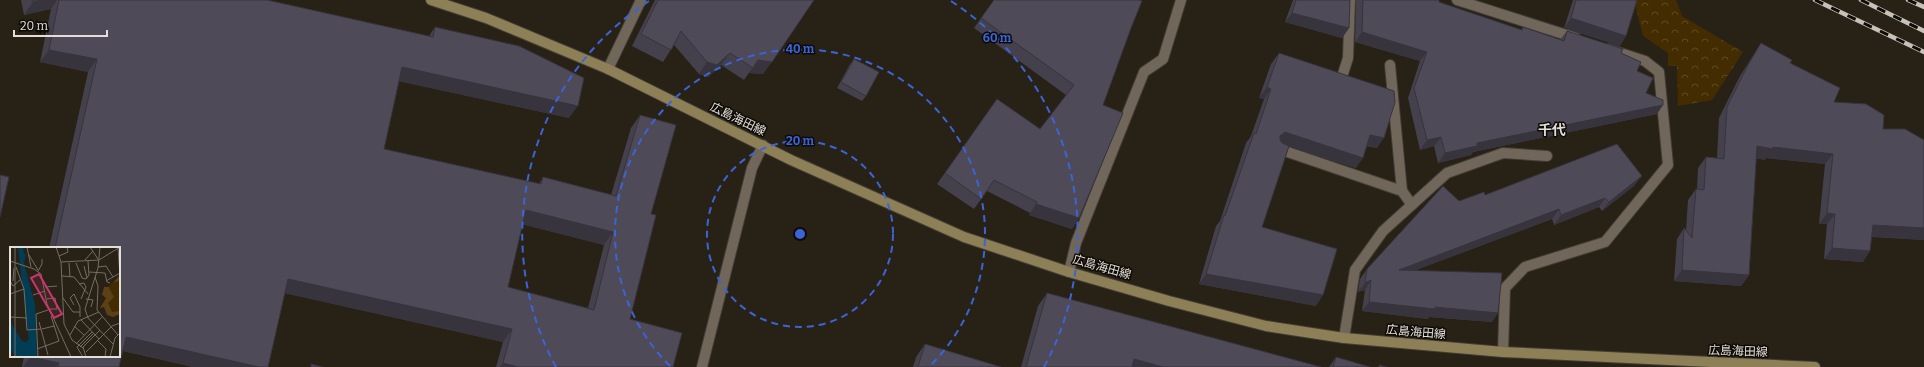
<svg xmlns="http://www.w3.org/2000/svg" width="1924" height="367" font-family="Bitter,'Noto Sans JP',serif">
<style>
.park{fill:url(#park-crowns)}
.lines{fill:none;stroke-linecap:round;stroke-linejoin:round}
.lane-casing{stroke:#433d36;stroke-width:12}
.street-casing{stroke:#433d36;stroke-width:12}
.secondary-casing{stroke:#433d36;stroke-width:12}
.lane{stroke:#70675a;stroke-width:10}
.street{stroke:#70675a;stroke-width:10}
.secondary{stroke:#8d7f56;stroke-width:10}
.rail-casing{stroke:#c6c1b9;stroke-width:4.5}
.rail{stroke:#0e0b07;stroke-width:3;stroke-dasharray:9;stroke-linecap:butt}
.wall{fill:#44404c;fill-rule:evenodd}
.shaded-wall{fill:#37343e}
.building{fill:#4f4a58;stroke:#37343e;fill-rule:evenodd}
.ring{fill:none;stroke:#3b64d8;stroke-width:2;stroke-dasharray:7 5}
.labels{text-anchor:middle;stroke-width:3;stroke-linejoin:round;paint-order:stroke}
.street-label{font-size:12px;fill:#e3ded7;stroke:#0e0b07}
.quarter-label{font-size:14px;font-weight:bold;fill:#e3ded7;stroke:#0e0b07}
.inset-road{fill:none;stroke:#736d63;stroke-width:1}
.view{fill:#c7366e;fill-opacity:0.15;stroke:#c7366e;stroke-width:2}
.inset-edge{fill:none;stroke:#e3ded7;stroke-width:2}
.centre{fill:#3b64d8;stroke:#0e0b07;stroke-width:2}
.ring-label{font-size:12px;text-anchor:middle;font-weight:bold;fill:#3b64d8;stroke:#0e0b07;stroke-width:3;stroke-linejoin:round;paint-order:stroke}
</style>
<defs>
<pattern id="park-crowns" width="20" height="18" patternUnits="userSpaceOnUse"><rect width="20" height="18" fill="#432c00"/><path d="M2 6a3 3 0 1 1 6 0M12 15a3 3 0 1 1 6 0" fill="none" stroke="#5e4a24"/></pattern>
</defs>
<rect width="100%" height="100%" fill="#282116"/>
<path class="park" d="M1634,0H1676L1682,16L1743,52L1712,100L1678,106L1677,66H1668V53L1643,36Z"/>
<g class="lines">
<defs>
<g id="lane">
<path d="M1390,65L1402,191"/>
<path d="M608,69L641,0"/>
<path d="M1341,80L1348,58L1350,0"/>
<path d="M1279,149L1402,191L1412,205"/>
<path d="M1344,338L1355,270L1383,231L1447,173L1503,153L1547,156"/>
</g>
<g id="street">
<path d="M1457,0L1576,38"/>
<path d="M1069,272L1076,243L1144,72L1163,59L1181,0"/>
<path d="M1503,352L1505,288L1525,267L1605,242L1668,165L1659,72L1645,61L1608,49"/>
<path d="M702,367L752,168L763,145"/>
</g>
<path id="secondary" d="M431,0L486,18L608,69L791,160L964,237L1069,272L1169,301L1266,326L1344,338L1503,352L1815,367"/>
</defs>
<use href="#lane" class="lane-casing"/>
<use href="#street" class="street-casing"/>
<use href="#secondary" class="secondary-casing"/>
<use href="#lane" class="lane"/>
<use href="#street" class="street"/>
<use href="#secondary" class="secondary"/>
<defs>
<g id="rail">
<path d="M1815,0L1924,52"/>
<path d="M1861,0L1924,31"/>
<path d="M1908,0L1924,7"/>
</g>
</defs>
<use href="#rail" class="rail-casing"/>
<use href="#rail" class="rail"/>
</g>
<g class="wall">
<path d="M21,0H267L429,36L435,27L569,118L399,81L384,149L539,184L543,177L611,195L631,128L640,115L651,214L630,319L673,367H496L503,342L285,293L268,367H193L123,351L119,367H22L24,356H119V248H49L88,72L40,62L51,9L24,15ZM522,224L604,245L588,308L508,287Z"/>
<path d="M655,0H814L763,74L749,73L744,80L721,65L708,77L699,74L674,45L663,62L632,46Z"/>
<path d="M1293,0H1350L1349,28L1342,38L1285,22Z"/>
<path d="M1356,0H1439V2L1521,30L1523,27L1560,40L1567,31L1621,53L1637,71L1646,93L1657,114L1473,152L1471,155L1438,163L1434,146L1420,150L1408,98L1420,61L1355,42Z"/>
<path d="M1573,0H1637L1620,46L1564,28Z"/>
<path d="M981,18L1131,28L1103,105L1079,218L1072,229L1029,215L1030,213L987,191L974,209L937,184L997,99L1040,129L1066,95L974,28Z"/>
<path d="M1761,43L1790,63L1834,102L1883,129L1924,140V240L1872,237L1863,262L1824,259L1827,224H1819L1825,164L1766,158L1765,160L1756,158L1749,275L1741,286L1674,281L1677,239L1684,228L1686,230L1688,200L1696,189H1697L1698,168L1706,157L1717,158L1719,118L1740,76Z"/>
<path d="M1279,53L1377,148L1367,146L1356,168L1289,147L1262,227L1316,306L1199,284L1216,226L1220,221L1246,143L1251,136L1264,99L1259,98L1271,64Z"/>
<path d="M854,59L866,96L862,101L837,88L850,64Z"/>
<path d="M1635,185L1602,211L1599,207L1554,225L1552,219L1416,270L1492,322L1429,317L1428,319L1362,311L1365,290L1358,292L1360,279L1367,269L1459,201L1485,195Z"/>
<path d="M1047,293L1321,367H1021L1038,306Z"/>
<path d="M925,344L1001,367H913L916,357Z"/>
<path d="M1336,357L1370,367H1329Z"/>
</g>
<g class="shaded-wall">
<path d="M42,0H57L51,9L24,15L33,2Z"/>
<path d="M1292,13L1349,28L1342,38L1285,22Z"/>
<path d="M1571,18L1626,36L1620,46L1564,28Z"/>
<path d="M1362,32L1427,52L1420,61L1355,42Z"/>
<path d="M49,50L97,59L88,72L40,62Z"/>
<path d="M730,53L721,65L708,77L699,74L707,62Z"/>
<path d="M758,60L772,62L763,74L749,73Z"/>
<path d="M402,67L578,106L569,118L393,80Z"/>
<path d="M1267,87L1271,89L1264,99L1259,98Z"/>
<path d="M1663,105L1657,114L1473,152L1471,155L1438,163L1445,153L1477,143Z"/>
<path d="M1285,132L1363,158L1356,168L1277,143L1280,136Z"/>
<path d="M1370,135L1384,138L1377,148L1363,146Z"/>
<path d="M1441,137L1434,146L1420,150L1427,140Z"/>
<path d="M1757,146L1773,147L1833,154L1825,164L1766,158L1765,160L1750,157Z"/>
<path d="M1642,176L1635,185L1602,211L1609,202Z"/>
<path d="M1605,198L1599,207L1554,225L1561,215Z"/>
<path d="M1036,204L1079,218L1072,229L1029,215Z"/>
<path d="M1559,209L1552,219L1392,279L1399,270Z"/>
<path d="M526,210L613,232L604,245L517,223Z"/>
<path d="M1827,213L1835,214L1827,224H1819Z"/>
<path d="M1873,225L1924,228V240L1865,236Z"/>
<path d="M1832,248L1870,251L1863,262L1824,259Z"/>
<path d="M1682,270L1749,275L1741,286L1674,281Z"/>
<path d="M1206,274L1323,295L1316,306L1199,284Z"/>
<path d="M288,279L512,329L503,342L279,292Z"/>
<path d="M1371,280L1365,290L1358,292L1365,283Z"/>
<path d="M1369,302L1435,307L1498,313L1492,322L1429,317L1428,319L1362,311Z"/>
<path d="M126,337L259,367H193L119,350Z"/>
<path d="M30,357L59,363L56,367H23Z"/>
<path d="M1134,359L1163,367H1129Z"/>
<path d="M503,363L518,367H500Z"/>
</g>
<g class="building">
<path d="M32,0H42L33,2Z"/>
<path d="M59,0H267L433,37L435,27L519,46L584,78L578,106L402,67L384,149L541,184L543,177L616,196L640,115L676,125L651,214L656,215L630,319L682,333L673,367H518L503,363L512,329L288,279L268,367H259L126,337L119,367H58L59,363L30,357V356H119V248H55L97,59L49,50ZM526,210L613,232L594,310L508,287Z"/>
<path d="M658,0H814L772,62L758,60L753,68L730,53L717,65L707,62L681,31L671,50L641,34Z"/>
<path d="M994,0H1139L1142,1L1131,28L1103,105L1123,113L1079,218L1036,204L1037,202L994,180L981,199L945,173L997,99L1040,129L1074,85L981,18Z"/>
<path d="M1296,0H1350L1349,28L1292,13Z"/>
<path d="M1363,0H1439V2L1522,30L1523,27L1564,41L1567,31L1623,49L1621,53L1641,62L1637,71L1653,78L1646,93L1663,100V105L1477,143V146L1445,153L1441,137L1427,140L1414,88L1427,52L1362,32Z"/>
<path d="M1576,0H1637L1626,36L1571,18Z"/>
<path d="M1761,43L1792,60L1790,63L1840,88L1834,102L1866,104L1884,115L1883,129H1905L1924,140V228L1873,225L1870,251L1832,248L1835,214L1827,213L1833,154L1773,147V149L1757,146L1749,275L1682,270L1684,228L1692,238L1696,189L1704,190L1706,157L1724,159L1727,107L1748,65Z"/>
<path d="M1279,53L1394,91L1395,102L1384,138L1370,135L1363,158L1285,132L1280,136V140L1282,143L1289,146L1262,227L1337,249L1323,295L1206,274L1224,215L1225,216L1254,133L1256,134L1271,89L1267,87Z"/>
<path d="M854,59L879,72L866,96L841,82Z"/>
<path d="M1617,144L1642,176L1609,202L1605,198L1561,215L1559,209L1399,270L1502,273L1498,313L1435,307V309L1369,302L1371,280L1365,283L1367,269L1443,186L1459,201L1484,192L1485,195Z"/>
<path d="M0,175L9,177L0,217Z"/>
<path d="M1047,293L1321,367H1163L1134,359L1132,367H1026Z"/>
<path d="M925,344L1001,367H918Z"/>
<path d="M1336,357L1370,367H1333Z"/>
<path d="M311,364L323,367H311Z"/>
<path d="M1379,365L1387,367H1379Z"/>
</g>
<g class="ring">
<circle cx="800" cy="234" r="93"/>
<path d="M670 366A185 185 0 1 1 930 366"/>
<path d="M556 367A278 278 0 0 1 649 1M951 1A278 278 0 0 1 1044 367"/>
</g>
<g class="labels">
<g class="street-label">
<text transform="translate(738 119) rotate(26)" y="4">広島海田線</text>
<text transform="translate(1102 267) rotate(16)" y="4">広島海田線</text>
<text transform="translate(1416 332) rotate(5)" y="4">広島海田線</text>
<text transform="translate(1738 351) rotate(2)" y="4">広島海田線</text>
</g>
<g class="quarter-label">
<text x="1552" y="135">千代</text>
</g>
</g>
<g transform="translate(10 247)">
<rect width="110" height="110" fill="#282116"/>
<path d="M109,29L110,67L103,70L97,68L94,60L90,61L96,51L90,46L92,48L94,40H99Z" fill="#5b4115"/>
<path d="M109,34L110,64L102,65L98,56L104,50L99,41L101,36Z" fill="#432c00"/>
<path d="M8,0H13L14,7H16L14,16L25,58L27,110H5L0,100V74L12,94L16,95L19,92Z" fill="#023d56"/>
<path class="inset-road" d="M5,0V110M17,0L21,20M46,0L51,15L54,77L62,93L73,101M80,0L88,12M90,0L88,21L75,62L78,71L103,97M108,1L110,29M19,8L28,23M49,9L58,5L57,0M75,13L83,4M0,14L24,22L31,27L37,57L61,110M51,15L89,13L110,0M59,16L60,30M66,16L72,31L76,32L79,28L78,14M74,19L77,31M88,20L96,19L103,30M28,24L32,17V12M79,25L95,26L97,35L100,36M52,29L64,30L78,47M85,30L88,39L87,63L108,88M0,34L3,39L11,32M3,34L4,21M96,34L110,26M69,37L74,36L76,40L71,52M35,40L47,39M14,42L17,83L31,82M0,47L14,42L6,20M23,48L35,44M53,51L63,65H70M36,52L45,51L47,62H39M76,52L83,53L81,60M64,58L60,51L64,47L70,60V70M0,70L17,71M71,73L89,92M29,75L38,108M64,79L74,88M32,82L44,79M60,88L68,74L89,65M88,94L96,102L95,110M66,97L92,70M70,100L84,86M27,102L49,94L41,69M76,105L102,79L110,76M28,110L26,67L38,63M73,110L67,100L82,85M76,110L73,100L90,83M100,110L105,91L110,86"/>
<path class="view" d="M29,27L52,67L44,71L21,31Z"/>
<rect width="110" height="110" class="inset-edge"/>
</g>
<circle cx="800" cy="234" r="6" class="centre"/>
<g class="ring-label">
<text x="997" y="42">60 m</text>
<text x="800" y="53">40 m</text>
<text x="800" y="145">20 m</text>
</g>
<path d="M14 30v6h93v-6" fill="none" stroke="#e3ded7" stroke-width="2"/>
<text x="20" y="30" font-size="12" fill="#e3ded7" stroke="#0e0b07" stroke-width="3" paint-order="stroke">20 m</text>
</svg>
